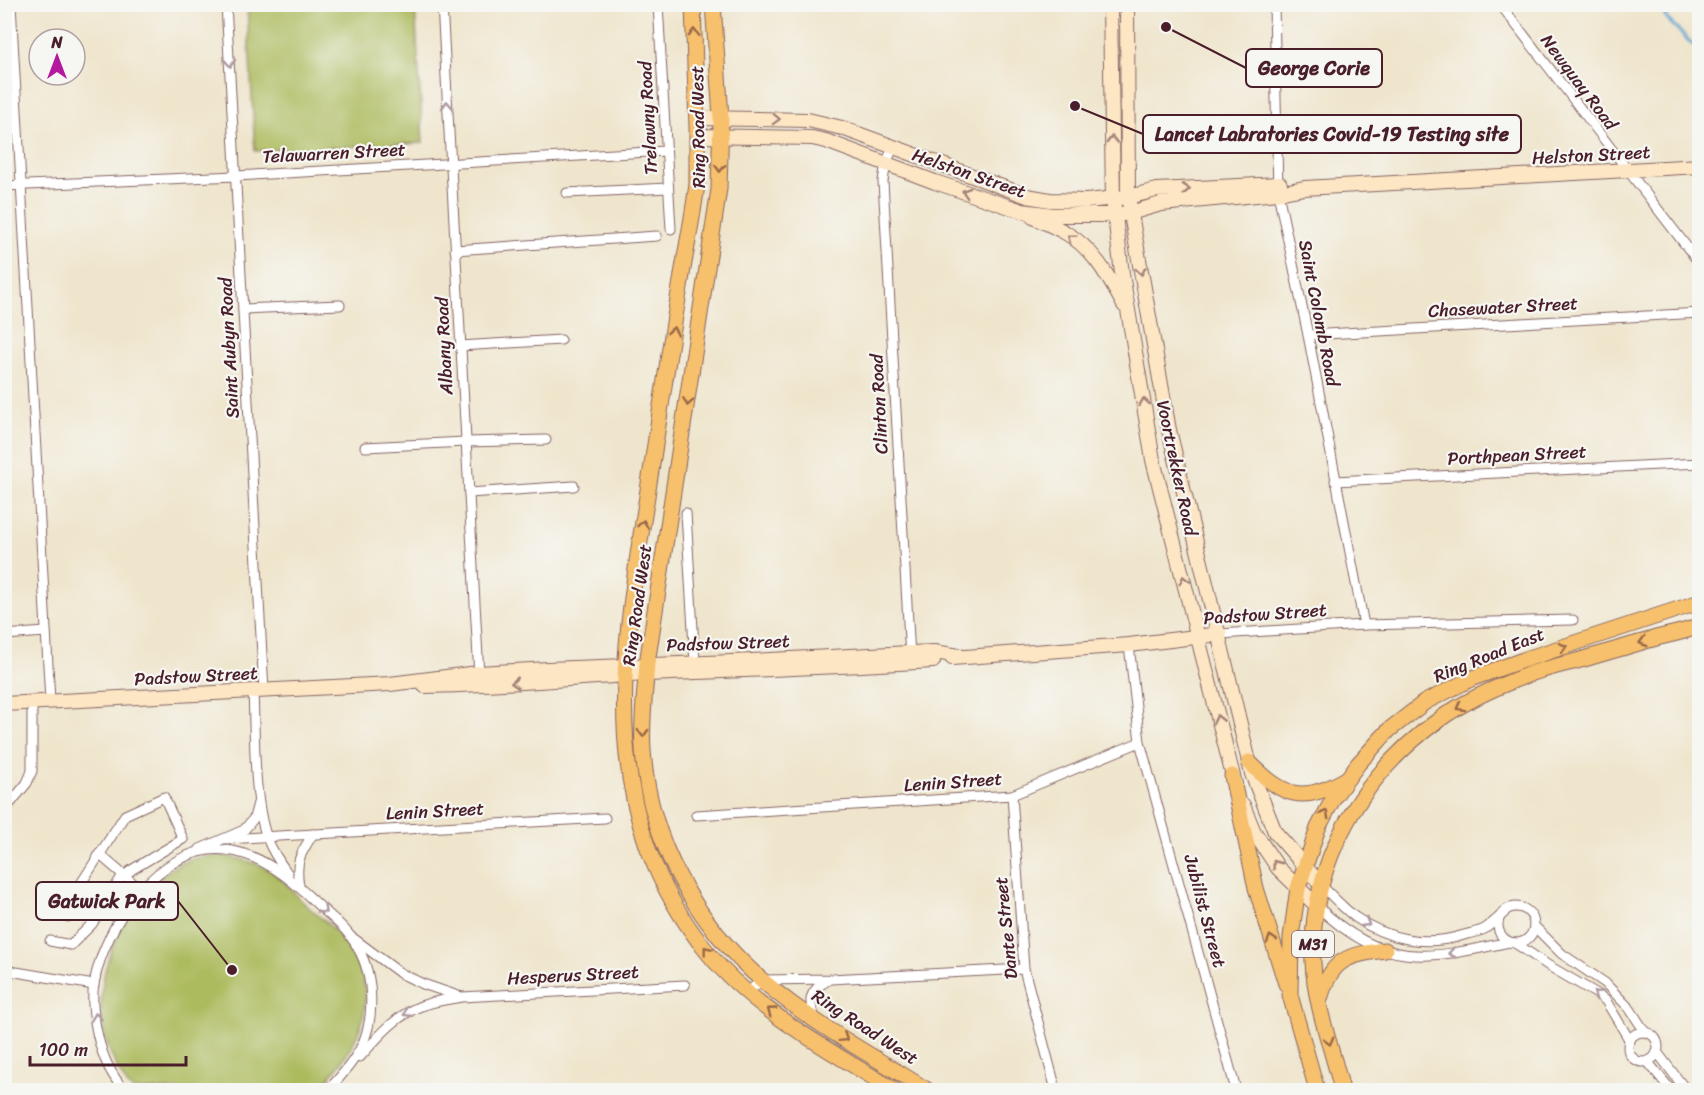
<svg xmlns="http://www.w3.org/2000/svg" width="1704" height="1095" font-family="Sriracha,sans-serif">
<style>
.green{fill:#adbb5e;stroke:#7c6d44;stroke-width:1.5}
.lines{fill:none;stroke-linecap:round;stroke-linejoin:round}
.stream{stroke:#5ba6d3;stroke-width:3}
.street-casing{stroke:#846463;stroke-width:11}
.secondary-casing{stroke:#846463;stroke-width:16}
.primary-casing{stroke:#846463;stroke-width:17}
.street{stroke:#fff;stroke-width:9}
.secondary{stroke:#fce6c4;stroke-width:14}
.primary{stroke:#f7c06c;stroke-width:15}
.oneway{stroke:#986748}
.oneway2{stroke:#ae9aa0}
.oneway3{stroke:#a38278}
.labels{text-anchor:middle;stroke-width:4.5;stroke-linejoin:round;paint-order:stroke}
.shield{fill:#f6f6f2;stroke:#7e6067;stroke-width:1.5}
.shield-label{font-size:16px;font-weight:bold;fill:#4a1f2b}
.street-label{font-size:18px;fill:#4a1f2b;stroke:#f6f6f2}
.leader{fill:none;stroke:#4a1f2b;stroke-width:2}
.callout-dot{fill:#4a1f2b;stroke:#f6f6f2;stroke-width:2}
.callout{fill:#f6f6f2;stroke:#4a1f2b;stroke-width:2}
.callout-label{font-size:20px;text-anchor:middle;font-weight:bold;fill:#4a1f2b}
</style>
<rect width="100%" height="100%" fill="#f6f6f2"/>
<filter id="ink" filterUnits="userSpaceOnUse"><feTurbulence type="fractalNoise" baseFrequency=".0167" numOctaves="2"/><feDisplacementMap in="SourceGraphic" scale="12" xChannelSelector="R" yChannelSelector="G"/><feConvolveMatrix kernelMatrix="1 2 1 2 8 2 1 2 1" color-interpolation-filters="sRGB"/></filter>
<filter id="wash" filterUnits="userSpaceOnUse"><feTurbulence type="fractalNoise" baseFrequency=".008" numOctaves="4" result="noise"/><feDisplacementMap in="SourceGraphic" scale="24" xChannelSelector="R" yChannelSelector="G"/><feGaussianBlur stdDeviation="1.35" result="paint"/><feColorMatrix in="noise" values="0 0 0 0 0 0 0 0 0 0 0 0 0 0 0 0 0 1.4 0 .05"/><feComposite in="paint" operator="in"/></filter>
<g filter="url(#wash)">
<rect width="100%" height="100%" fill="#efe5cc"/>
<g class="green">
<path d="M247,5H415L423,143L255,151Z"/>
<path d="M222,855C240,859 258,862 273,873C286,881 295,895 306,905C321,918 338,931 349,947C384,1003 358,1048 318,1090H132C126,1085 123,1078 119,1071C89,1018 99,960 132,910C144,891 160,874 181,863C193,857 208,856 222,855Z"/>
</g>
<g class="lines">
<path class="stream" d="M1657,4L1667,19L1700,52"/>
</g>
</g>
<g filter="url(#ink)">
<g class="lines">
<defs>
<g id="street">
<path d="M11,4L50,701"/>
<path d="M226,4L264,691"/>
<path d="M442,4L479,676"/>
<path d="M658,4L671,229"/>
<path d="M1274,4L1278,193L1308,335L1364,625"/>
<path d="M1500,4L1700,264"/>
<path d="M894,146L886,163L883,181L910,657"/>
<path d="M4,186L236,176L666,151"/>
<path d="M567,193L668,188"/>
<path d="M455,250L657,236"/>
<path d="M243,309L340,305"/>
<path d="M1308,335L1700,313"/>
<path d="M460,346L561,340"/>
<path d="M365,447L465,442L546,440"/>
<path d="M1335,481L1700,463"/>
<path d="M469,493L574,486"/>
<path d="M686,513L695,663"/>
<path d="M1220,634L1364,625L1573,620"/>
<path d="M4,635L46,632"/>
<path d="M1129,645L1140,742L1236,1090"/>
<path d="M253,691C255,734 253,799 267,838C272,851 280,863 288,874"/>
<path d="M1012,795L1024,969L1056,1090"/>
<path d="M4,811L27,783L32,771V702"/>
<path d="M696,815L1012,795L1140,742"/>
<path d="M226,839L605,818"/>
<path d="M200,849L244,830L254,818L258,803"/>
<path d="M99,854L141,890"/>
<path d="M1321,885C1332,896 1343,908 1355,917C1388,940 1426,947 1464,935C1471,933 1480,932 1486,928C1492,924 1498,918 1504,913"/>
<path d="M299,886C295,862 300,854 313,834"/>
<path d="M1317,906C1384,969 1426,960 1509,942"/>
<circle cx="1516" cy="925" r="18"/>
<path d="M1534,926L1562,954L1605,983L1630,1009L1645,1032"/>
<path d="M353,938L400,973L423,984L461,997"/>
<path d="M50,941L71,945L92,924L121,878L133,869L183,839L164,797L125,815L82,882L68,917"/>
<path d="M1515,943L1549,966L1599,995L1606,1001L1630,1041"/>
<path d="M4,970L94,985"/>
<path d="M748,992L762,980L830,979L1024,969"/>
<path d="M816,1020C807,1000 809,991 828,980"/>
<circle cx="1643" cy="1047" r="15"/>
<path d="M1657,1052L1686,1090"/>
<path d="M360,1057C377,1038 396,1015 421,1006C434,1001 449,999 462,997L685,985"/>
<path d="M1647,1061L1671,1090"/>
<path d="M123,1090C117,1081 109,1070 105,1059C97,1040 90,1004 94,984C104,926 159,843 226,850C261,854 290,878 315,902C326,913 341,923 350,936C361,950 368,969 370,986C375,1034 359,1058 328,1090"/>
</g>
<g id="secondary">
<path d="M1110,4L1113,199L1122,274L1153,460L1235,784"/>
<path d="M1127,4L1128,197L1169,430L1252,774L1275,832L1321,885"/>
<path d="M697,118L808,120L842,128L1027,196L1050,200L1086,201L1128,197L1157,190L1280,184"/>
<path d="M697,136L812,138L826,141L935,182L1022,211L1053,215H1115L1130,213L1161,204L1278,193L1304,188L1700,166"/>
<path d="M1033,217C1044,222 1056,227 1066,233C1094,249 1109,278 1124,305"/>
<path d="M952,658L1129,645L1220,634"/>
<path d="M425,686C500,685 573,678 647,674C743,670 838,667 933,661"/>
<path d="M4,704L390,684L478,673L548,669L732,662L910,653L934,652L960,656"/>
<path d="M1243,805L1254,832L1278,868L1317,906"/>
</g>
<g id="primary">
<path d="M693,4L697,128V184C693,217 686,249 681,281C669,350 659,420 648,490C622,655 593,811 708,953C755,1011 831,1051 894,1090"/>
<path d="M713,4L721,117L719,189L647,664C645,692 641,721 643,750C649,841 695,923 764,982C813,1024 873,1056 927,1090"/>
<path d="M1249,762C1283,796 1301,805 1346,779"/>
<path d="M1232,776L1256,888L1286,984"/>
<path d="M1320,999C1331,959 1347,955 1385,950"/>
<path d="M1317,1090L1290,995L1291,937L1298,888L1318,828L1334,797L1358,764L1389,730L1425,702L1473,678L1523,660L1700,602"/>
<path d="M1342,1090C1332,1048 1315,1006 1313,962C1309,863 1361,775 1440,719C1465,701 1496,687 1525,676C1540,670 1557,666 1573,662C1602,654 1631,645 1660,637C1673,634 1687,631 1700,626"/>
</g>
</defs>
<use href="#street" class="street-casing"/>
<use href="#secondary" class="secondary-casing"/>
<use href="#primary" class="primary-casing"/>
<use href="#street" class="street"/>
<use href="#secondary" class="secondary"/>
<use href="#primary" class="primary"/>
</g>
<defs><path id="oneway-chevron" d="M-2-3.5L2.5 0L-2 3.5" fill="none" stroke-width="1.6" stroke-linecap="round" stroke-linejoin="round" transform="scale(1.5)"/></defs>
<g class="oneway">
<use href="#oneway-chevron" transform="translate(694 33) rotate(-92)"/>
<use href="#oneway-chevron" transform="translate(720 168) rotate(91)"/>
<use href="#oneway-chevron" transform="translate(673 331) rotate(-81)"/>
<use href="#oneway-chevron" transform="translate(688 402) rotate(99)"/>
<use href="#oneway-chevron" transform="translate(643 524) rotate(-81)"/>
<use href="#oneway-chevron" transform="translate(1643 642) rotate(164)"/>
<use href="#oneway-chevron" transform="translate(1563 647) rotate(-18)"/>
<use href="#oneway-chevron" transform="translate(1460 707) rotate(151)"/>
<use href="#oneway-chevron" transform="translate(643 733) rotate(89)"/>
<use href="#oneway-chevron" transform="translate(1325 814) rotate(-62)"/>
<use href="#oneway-chevron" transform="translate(1271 939) rotate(-107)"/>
<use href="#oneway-chevron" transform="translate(707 950) rotate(-128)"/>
<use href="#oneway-chevron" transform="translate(771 1011) rotate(-144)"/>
<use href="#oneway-chevron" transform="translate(844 1038) rotate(32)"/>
<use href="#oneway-chevron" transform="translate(1329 1041) rotate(75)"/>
</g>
<g class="oneway2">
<use href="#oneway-chevron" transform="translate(230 63) rotate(87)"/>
<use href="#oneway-chevron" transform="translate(447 105) rotate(-93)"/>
<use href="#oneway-chevron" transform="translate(323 910) rotate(44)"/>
<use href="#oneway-chevron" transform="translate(1366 923) rotate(31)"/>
<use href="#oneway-chevron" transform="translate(1452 953) rotate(170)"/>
<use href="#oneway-chevron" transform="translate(1597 994) rotate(-144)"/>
<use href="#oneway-chevron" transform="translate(407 1013) rotate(148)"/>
<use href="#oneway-chevron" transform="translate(96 1017) rotate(-97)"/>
</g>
<g class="oneway3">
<use href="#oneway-chevron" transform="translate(776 119) rotate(2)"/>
<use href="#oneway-chevron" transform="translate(1112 140) rotate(-91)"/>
<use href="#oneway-chevron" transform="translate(1186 189) rotate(-4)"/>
<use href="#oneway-chevron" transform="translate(966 192) rotate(-162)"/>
<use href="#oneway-chevron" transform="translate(1071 238) rotate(-143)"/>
<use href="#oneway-chevron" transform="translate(1141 271) rotate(80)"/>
<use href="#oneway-chevron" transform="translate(1144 402) rotate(-99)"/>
<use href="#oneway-chevron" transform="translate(1184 580) rotate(-104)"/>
<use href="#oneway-chevron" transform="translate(515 683) rotate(176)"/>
<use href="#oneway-chevron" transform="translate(1218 719) rotate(-103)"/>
<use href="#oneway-chevron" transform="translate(1276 864) rotate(-127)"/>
</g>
</g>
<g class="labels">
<rect class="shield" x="1292" y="931" width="42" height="26" rx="4.5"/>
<g class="shield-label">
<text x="1313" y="950">M31</text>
</g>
<g class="street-label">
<text transform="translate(1579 82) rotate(53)" y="6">Newquay Road</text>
<text transform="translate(648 118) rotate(-93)" y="6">Trelawny Road</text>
<text transform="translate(698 127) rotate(-91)" y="6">Ring Road West</text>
<text transform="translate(334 153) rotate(-3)" y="6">Telawarren Street</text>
<text transform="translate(1591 155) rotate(-3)" y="6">Helston Street</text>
<text transform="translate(969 173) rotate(19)" y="6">Helston Street</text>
<text transform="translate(1503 307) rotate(-3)" y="6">Chasewater Street</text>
<text transform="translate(1319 313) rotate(79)" y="6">Saint Colomb Road</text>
<text transform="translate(444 346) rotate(-93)" y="6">Albany Road</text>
<text transform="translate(229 348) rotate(-93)" y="6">Saint Aubyn Road</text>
<text transform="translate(879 404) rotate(-93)" y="6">Clinton Road</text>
<text transform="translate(1517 455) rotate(-3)" y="6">Porthpean Street</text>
<text transform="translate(1177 468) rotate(78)" y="6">Voortrekker Road</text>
<text transform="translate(637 605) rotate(-82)" y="6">Ring Road West</text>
<text transform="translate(1265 614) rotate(-4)" y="6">Padstow Street</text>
<text transform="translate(728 643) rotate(-2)" y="6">Padstow Street</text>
<text transform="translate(1489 655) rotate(-22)" y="6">Ring Road East</text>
<text transform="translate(196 676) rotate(-3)" y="6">Padstow Street</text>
<text transform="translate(953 782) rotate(-4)" y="6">Lenin Street</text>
<text transform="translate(435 811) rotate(-3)" y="6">Lenin Street</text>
<text transform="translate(1205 911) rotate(75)" y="6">Jubilist Street</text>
<text transform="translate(1006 928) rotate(-96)" y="6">Dante Street</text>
<text transform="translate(573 975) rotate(-3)" y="6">Hesperus Street</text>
<text transform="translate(865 1027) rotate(33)" y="6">Ring Road West</text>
</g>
</g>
<path class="leader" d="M1166 27L1246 68M1075 106L1143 134M232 970L178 901"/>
<g class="callout-dot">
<circle cx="1166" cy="27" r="6"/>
<circle cx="1075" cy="106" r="6"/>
<circle cx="232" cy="970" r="6"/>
</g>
<g class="callout">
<rect x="1246" y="49" width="136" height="38" rx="6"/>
<rect x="1143" y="115" width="378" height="38" rx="6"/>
<rect x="36" y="882" width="142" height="38" rx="6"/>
</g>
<g class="callout-label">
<text x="1314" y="75">George Corie</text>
<text x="1332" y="141">Lancet Labratories Covid-19 Testing site</text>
<text x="107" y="908">Gatwick Park</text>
</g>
<rect width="1704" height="1095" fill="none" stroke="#f6f6f2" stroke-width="24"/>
<g transform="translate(57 57)"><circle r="28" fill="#f6f6f2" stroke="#b1a0a2" stroke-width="1.5"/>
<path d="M0-4.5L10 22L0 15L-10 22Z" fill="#b5179e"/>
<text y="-9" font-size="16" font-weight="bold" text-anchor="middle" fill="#4a1f2b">N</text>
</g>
<path d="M30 1056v9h156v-9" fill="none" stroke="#4a1f2b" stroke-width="3"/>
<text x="39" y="1056" font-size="18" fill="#4a1f2b" stroke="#f6f6f2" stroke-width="4.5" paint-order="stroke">100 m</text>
</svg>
